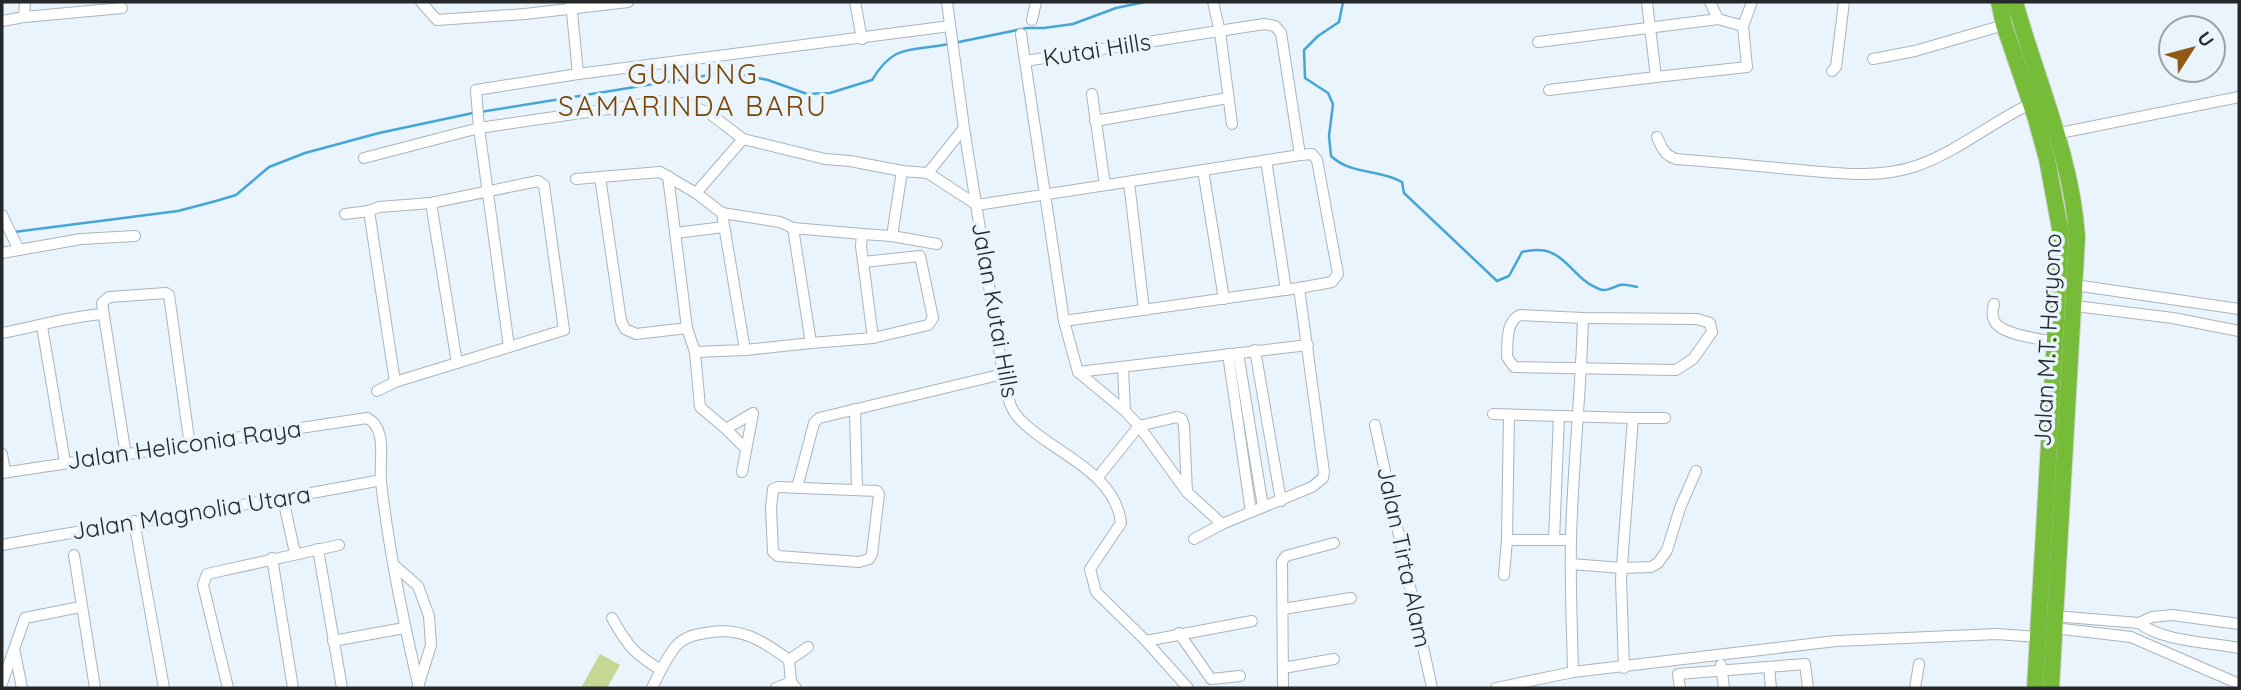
<svg xmlns="http://www.w3.org/2000/svg" width="2241" height="690" font-family="Quicksand,sans-serif">
<style>
.garden{fill:#c6d693}
.lines{fill:none;stroke-linecap:round;stroke-linejoin:round}
.stream{stroke:#45a6d5;stroke-width:2.5}
.minor-casing{stroke:#a9b4bc;stroke-width:12}
.highway-casing{stroke:#cfd0d0;stroke-width:18}
.minor{stroke:#fff;stroke-width:10}
.highway{stroke:#76bc38;stroke-width:16}
.labels{text-anchor:middle;stroke-width:7;stroke-linejoin:round;paint-order:stroke}
.street-label{font-size:24px;fill:#24282b;stroke:#e9f4fc}
.quarter-label{font-size:28px;letter-spacing:2px;fill:#794502;stroke:#e9f4fc}
</style>
<rect width="100%" height="100%" fill="#e9f4fc"/>
<path class="garden" d="M600,654L620,665L607,688H581Z"/>
<g class="lines">
<g class="stream">
<path d="M1343,2L1339,22L1318,36L1304,50L1305,78L1328,93L1333,104L1329,136L1331,156C1351,175 1379,169 1402,182L1404,193L1497,281L1509,276L1522,252C1565,241 1568,277 1599,289C1607,292 1613,287 1620,285C1626,284 1632,286 1637,287"/>
<path d="M954,43L1027,28H1044L1073,24L1116,8L1145,2"/>
<path d="M480,112L728,72L768,80L807,94L830,93L872,80C895,42 911,52 948,44"/>
<path d="M14,232L178,211L216,201L236,195L269,167L305,153L379,133L473,113"/>
</g>
<defs>
<g id="minor">
<path d="M421,2L437,20L525,14L628,2"/>
<path d="M571,2L578,74"/>
<path d="M855,2L862,39"/>
<path d="M947,2L964,128L1003,374C1006,384 1007,397 1011,406C1015,416 1025,425 1033,431C1065,457 1116,477 1121,523L1090,569L1096,592L1146,641L1188,688"/>
<path d="M1213,2L1220,32L1232,124"/>
<path d="M1710,2L1718,19"/>
<path d="M24,17L122,8"/>
<path d="M1032,20L1036,2"/>
<path d="M2,21L24,17L25,2"/>
<path d="M1743,26L1752,2"/>
<path d="M1021,34L1025,61"/>
<path d="M1538,42L1718,19L1743,26L1747,67L1656,77L1647,2"/>
<path d="M1873,59L1915,51L2004,25"/>
<path d="M1832,71L1836,67L1844,2"/>
<path d="M1549,90L1656,77"/>
<path d="M1092,94L1105,185"/>
<path d="M1095,121L1228,98"/>
<path d="M2055,134L2239,97"/>
<path d="M1657,137C1662,148 1664,155 1676,159C1713,162 1751,165 1788,169C1829,172 1876,180 1916,166C1959,151 1993,121 2034,102"/>
<path d="M364,158L479,128L663,101L687,104L709,113L743,139L825,159L850,161L902,171L928,173L977,205L1300,155"/>
<path d="M1266,160L1286,290"/>
<path d="M1203,170L1224,299"/>
<path d="M928,173L964,128"/>
<path d="M600,177L621,321L625,329L636,334L687,328L668,176"/>
<path d="M576,179L660,172L696,193L743,139"/>
<path d="M1129,182L1144,310"/>
<path d="M431,203L457,363"/>
<path d="M369,211L395,382"/>
<path d="M722,213L780,222L793,228L811,343L745,350"/>
<path d="M345,214L369,211L379,207L431,203L538,181L544,185L564,330L509,347L479,128L476,90L578,74L950,26"/>
<path d="M2,215L19,250"/>
<path d="M793,228L862,234L861,246L873,338L811,343"/>
<path d="M675,233L724,227"/>
<path d="M862,234L892,236L937,244"/>
<path d="M892,236L902,171"/>
<path d="M2,253L81,239L135,236"/>
<path d="M863,262L920,256L933,318L928,325L873,338"/>
<path d="M2068,284L2239,309"/>
<path d="M1994,304C1993,309 1991,315 1994,320C1999,335 2041,339 2056,342"/>
<path d="M2067,305L2173,318L2239,331"/>
<path d="M1520,315L1583,318L1697,319L1710,323L1712,332L1693,359L1676,370L1514,367L1507,357C1508,343 1505,322 1520,315Z"/>
<path d="M1064,321L1299,288"/>
<path d="M42,326L65,462"/>
<path d="M687,328L695,352L745,350L722,213L696,193"/>
<path d="M2,333C36,327 69,316 103,314"/>
<path d="M1255,350L1281,501"/>
<path d="M695,352L700,407L726,429"/>
<path d="M1238,353L1263,507"/>
<path d="M1228,354L1251,512"/>
<path d="M1123,368L1125,411"/>
<path d="M1078,372L1308,345"/>
<path d="M377,391L395,382L509,347"/>
<path d="M855,409L857,490"/>
<path d="M1493,414L1633,418L1621,579L1624,668"/>
<path d="M1509,415L1507,540H1571"/>
<path d="M1633,418H1665"/>
<path d="M1375,425L1432,688"/>
<path d="M2,454L5,472"/>
<path d="M126,456L102,303L109,297L166,293L169,295L190,446"/>
<path d="M742,472L753,413L726,429L746,449"/>
<path d="M2,473C123,455 245,437 367,418C388,428 379,461 381,482C389,551 403,620 419,688"/>
<path d="M1098,477L1139,426L1177,417L1182,419L1184,426L1187,492"/>
<path d="M778,487L877,491L879,494L872,554L869,559L859,562L778,556L773,552L771,508L773,489Z"/>
<path d="M797,488L814,423L819,418L1003,374"/>
<path d="M283,499L295,553"/>
<path d="M134,521L164,688"/>
<path d="M1194,539L1222,524L1312,487L1323,478L1324,472L1299,288L1332,282L1338,274L1317,160L1312,154L1300,155L1281,33L1275,26L1264,24L1025,61L1064,321L1078,372L1125,411L1139,426L1187,492L1222,524"/>
<path d="M1554,540L1559,417"/>
<path d="M2,545C128,522 255,505 381,480"/>
<path d="M318,549L342,688"/>
<path d="M74,555L95,688"/>
<path d="M272,558L293,688"/>
<path d="M1571,564L1622,568L1651,567L1658,563L1667,550L1680,508L1696,471"/>
<path d="M395,566L418,586L429,616L431,645L418,687"/>
<path d="M1504,575L1507,540"/>
<path d="M1283,609L1351,598"/>
<path d="M2054,616L2139,623L2152,617L2172,615L2239,624"/>
<path d="M612,618C627,645 634,654 661,670"/>
<path d="M2139,623C2164,642 2208,642 2239,648"/>
<path d="M2054,628L2131,637L2239,684"/>
<path d="M1179,633L1211,679L1240,676"/>
<path d="M333,641L404,628"/>
<path d="M1146,641L1252,621"/>
<path d="M15,653L22,688"/>
<path d="M789,660L808,647"/>
<path d="M1721,665L1724,688"/>
<path d="M1769,667L1771,688"/>
<path d="M1283,668L1334,659"/>
<path d="M1573,672C1572,628 1570,583 1571,538C1573,464 1581,392 1583,318"/>
<path d="M2,683L25,618L80,607"/>
<path d="M228,688L203,585L207,574L339,545"/>
<path d="M652,688C659,674 666,658 676,646C684,637 694,635 705,633C740,626 762,640 789,660L791,682L796,688"/>
<path d="M776,688L791,682"/>
<path d="M1283,688L1282,561L1286,556L1334,543"/>
<path d="M1496,688L1573,672L1836,641L1997,634L2038,637"/>
<path d="M1680,688L1678,674L1805,664L1808,688"/>
<path d="M1915,688L1919,664"/>
</g>
<g id="highway">
<path d="M1999,2L2004,25L2036,119L2047,159L2061,234L2035,688"/>
<path d="M2015,2C2036,79 2072,157 2077,237L2051,688"/>
</g>
</defs>
<use href="#minor" class="minor-casing"/>
<use href="#highway" class="highway-casing"/>
<use href="#minor" class="minor"/>
<use href="#highway" class="highway"/>
</g>
<g class="labels">
<g class="street-label">
<text transform="translate(1097 50) rotate(-9)" y="8">Kutai Hills</text>
<text transform="translate(995 310) rotate(80)" y="8">Jalan Kutai Hills</text>
<text transform="translate(2048 340) rotate(-87)" y="8">Jalan M.T. Haryono</text>
<text transform="translate(184 445) rotate(-8)" y="8">Jalan Heliconia Raya</text>
<text transform="translate(191 513) rotate(-9)" y="8">Jalan Magnolia Utara</text>
<text transform="translate(1404 557) rotate(78)" y="8">Jalan Tirta Alam</text>
</g>
<g class="quarter-label">
<text x="693" y="84">GUNUNG<tspan x="693" dy="32">SAMARINDA BARU</tspan></text>
</g>
</g>
<rect width="2241" height="690" fill="none" stroke="#24282b" stroke-width="7"/>
<g transform="translate(2192 49) rotate(54)"><circle r="33" fill="#e9f4fc" stroke="#9aa2a8" stroke-width="2"/>
<path d="M0-5L12 26L0 18L-12 26Z" fill="#925816"/>
<text y="-10" font-size="19" font-weight="bold" text-anchor="middle" fill="#24282b">U</text>
</g>
</svg>
